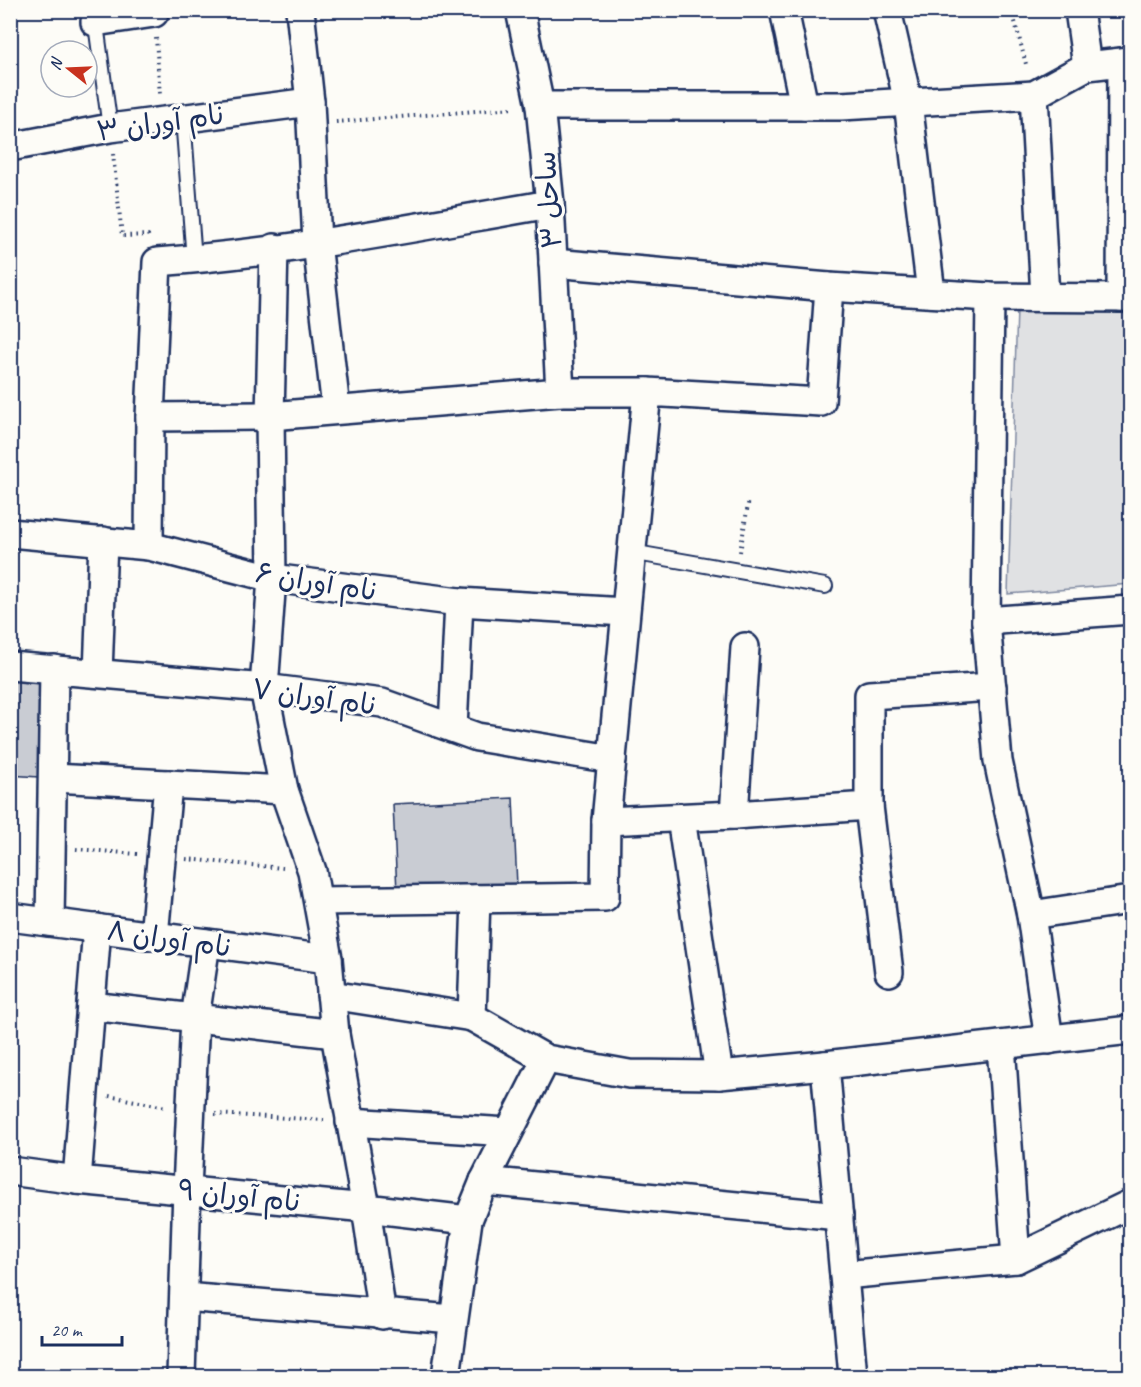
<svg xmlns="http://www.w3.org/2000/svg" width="1141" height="1387" font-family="Caveat,'Playpen Sans Arabic',sans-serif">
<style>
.green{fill:#e0e1e3;stroke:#7e88a0;stroke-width:1.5}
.building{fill:#c9ccd3;stroke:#1b2f5e;stroke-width:1.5}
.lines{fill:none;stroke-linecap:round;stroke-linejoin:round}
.service-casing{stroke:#1b2f5e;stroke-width:18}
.minor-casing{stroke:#1b2f5e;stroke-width:32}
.path{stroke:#1b2f5e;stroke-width:4;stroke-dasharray:1.5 4.5;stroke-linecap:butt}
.service{stroke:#fdfcf7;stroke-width:14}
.minor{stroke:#fdfcf7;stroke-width:27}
.labels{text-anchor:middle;stroke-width:6;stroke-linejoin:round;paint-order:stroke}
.street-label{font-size:28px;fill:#1b2f5e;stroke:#fdfcf7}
</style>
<rect width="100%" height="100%" fill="#fdfcf7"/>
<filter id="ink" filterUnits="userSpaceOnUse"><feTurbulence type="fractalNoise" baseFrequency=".0167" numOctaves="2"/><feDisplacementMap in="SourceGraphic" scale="12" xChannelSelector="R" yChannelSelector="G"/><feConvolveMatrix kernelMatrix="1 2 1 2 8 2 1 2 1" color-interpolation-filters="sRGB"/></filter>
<g filter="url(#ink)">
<path class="green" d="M1017,309L1130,312V584L1008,594Z"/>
<g class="building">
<path d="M10,666L54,669L53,778L10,775Z"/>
<path d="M513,798L517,886L397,892L393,804Z"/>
</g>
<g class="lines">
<defs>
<g id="service">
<path d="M95,17L110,128"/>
<path d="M183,118L194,260"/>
<path d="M631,552L825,586"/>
</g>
<g id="minor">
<path d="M300,10L310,102L317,243L336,409"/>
<path d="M520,10L540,106L550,204L560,392"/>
<path d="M784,10L804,106"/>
<path d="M887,10L908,102L931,293"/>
<path d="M1079,10L1087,66"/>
<path d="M95,22L154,13"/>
<path d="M1034,95L1045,297"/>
<path d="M540,106H841L1034,95L1087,66L1130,61"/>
<path d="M10,147L110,128L310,102"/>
<path d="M274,248L270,416L272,578L264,688L284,790L312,871L328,959L335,1034L366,1208L382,1315"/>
<path d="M553,263L829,287L990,297L1130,298"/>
<path d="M990,297L986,621L998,761L1031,915L1049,1040"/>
<path d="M1121,298L1122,62"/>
<path d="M150,417L270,416L560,392H647"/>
<path d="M10,533L149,546L272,578L459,602L625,612"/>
<path d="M149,546L150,417L157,262C287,253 421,226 550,204"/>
<path d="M986,621L1130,610"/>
<path d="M10,666L264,688L382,703L477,737L612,759"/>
<path d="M98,673L103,541"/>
<path d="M453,728L459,602"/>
<path d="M53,778L284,790"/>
<path d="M869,806L889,972"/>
<path d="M734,815L745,647"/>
<path d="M681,818L719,1075"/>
<path d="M606,821L734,815L869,806V695L992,687"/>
<path d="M318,901L605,897L606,821L647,392L821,402L829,287"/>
<path d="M1031,915L1130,900"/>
<path d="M10,917L328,959"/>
<path d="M50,922L54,669"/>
<path d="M154,936L168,784"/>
<path d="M331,995L472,1017L546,1059L629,1074L719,1075L825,1065L1130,1030"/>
<path d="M91,1006L335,1034"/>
<path d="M472,1017L476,899"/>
<path d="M1001,1045L1016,1259"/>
<path d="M825,1065L853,1376"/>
<path d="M350,1122L508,1132"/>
<path d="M10,1171L77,1180L366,1208L468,1220"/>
<path d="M77,1180L97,928"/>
<path d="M484,1181L839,1216"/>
<path d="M844,1275L1016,1259L1130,1204"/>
<path d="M184,1297L453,1319"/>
<path d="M181,1376L187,1189L195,1018L206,943"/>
<path d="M446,1376L468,1220L484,1181L546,1059"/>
</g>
</defs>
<use href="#service" class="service-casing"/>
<use href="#minor" class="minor-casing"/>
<g class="path">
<path d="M1012,10L1027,68"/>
<path d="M156,38L160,96"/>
<path d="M336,122L514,108"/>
<path d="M113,154L122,236L148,235L149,239"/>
<path d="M740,552L749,499"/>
<path d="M76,849L137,854"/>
<path d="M186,859L283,868"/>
<path d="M109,1096L166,1107"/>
<path d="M215,1114L324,1120"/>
</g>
<use href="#service" class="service"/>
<use href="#minor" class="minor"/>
</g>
</g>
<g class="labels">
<g class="street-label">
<text transform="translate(160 122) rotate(-8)" y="10">نام آوران ۳</text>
<text transform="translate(548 200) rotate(-94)" y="10">ساحل ۳</text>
<text transform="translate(316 581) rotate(9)" y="10">نام آوران ۶</text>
<text transform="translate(314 696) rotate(8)" y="10">نام آوران ۷</text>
<text transform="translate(169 938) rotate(8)" y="10">نام آوران ۸</text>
<text transform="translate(239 1195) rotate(6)" y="10">نام آوران ۹</text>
</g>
</g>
<rect width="1141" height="1387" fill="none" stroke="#fdfcf7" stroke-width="36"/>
<rect x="18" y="18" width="1105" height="1351" fill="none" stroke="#1b2f5e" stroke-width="2" filter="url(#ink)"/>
<g transform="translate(69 69) rotate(288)"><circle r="28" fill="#fdfcf7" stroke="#a3aaba" stroke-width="1.5"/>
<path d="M0-4.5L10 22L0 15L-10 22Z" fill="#c8321e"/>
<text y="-9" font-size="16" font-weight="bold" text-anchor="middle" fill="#1b2f5e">N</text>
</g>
<path d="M42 1336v9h80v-9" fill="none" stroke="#1b2f5e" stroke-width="3"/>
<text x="51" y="1336" font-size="18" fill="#1b2f5e" stroke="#fdfcf7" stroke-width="4.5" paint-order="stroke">20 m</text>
</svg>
